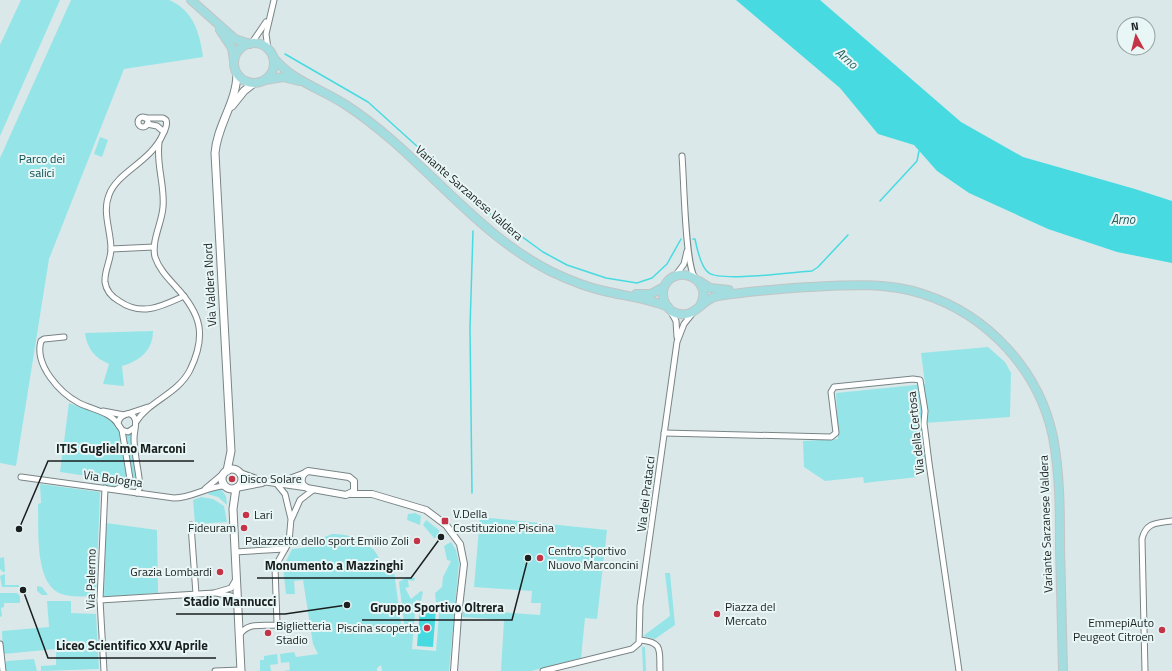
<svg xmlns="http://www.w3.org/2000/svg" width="1172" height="671" font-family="'Titillium Web',sans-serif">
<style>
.green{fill:#95e5e8}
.water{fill:#47dbe1}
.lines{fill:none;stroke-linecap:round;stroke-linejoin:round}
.stream{stroke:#47dbe1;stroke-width:1.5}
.minor-casing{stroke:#798485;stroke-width:7}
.tertiary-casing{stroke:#798485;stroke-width:8}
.secondary-casing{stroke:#798485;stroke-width:9}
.primary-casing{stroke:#c3c5c5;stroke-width:10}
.minor{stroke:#fff;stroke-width:5}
.tertiary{stroke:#fff;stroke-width:6}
.secondary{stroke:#fff;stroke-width:7}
.primary{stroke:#a3dde0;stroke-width:8}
.poi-dot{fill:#c43446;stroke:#e9f6f6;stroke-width:1.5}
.labels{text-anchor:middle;stroke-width:4;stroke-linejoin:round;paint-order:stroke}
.park-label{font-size:12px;fill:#084b4d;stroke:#e9f6f6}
.street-label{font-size:12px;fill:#1a1f1f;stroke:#e9f6f6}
.poi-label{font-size:12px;fill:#1a1f1f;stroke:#e9f6f6;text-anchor:start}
.water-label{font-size:13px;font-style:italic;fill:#245f61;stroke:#e9f6f6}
.leader{fill:none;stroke:#1a1f1f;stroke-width:1.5}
.callout-dot{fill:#1a1f1f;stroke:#e9f6f6;stroke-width:1.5}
.callout-label{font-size:13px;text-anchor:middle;font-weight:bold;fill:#1a1f1f;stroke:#e9f6f6;stroke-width:4;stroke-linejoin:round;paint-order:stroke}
</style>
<rect width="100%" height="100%" fill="#dbe8e9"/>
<g class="green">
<path d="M21,0H60L0,136V45Z"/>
<path d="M71,0H169C193,10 200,33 203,57L124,69L49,259L16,466L0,463V158Z"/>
<path d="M100,137L108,140L102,157L94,154Z"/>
<path d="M153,331C153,351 139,361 122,366L124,386L103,384L109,364C95,358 87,349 85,333Z"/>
<path d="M988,347L1005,362L1011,373L1010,417L924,423L928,457L917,460L918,477L864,483L863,477L825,481L804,467L803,441L838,439L836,393L925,384L921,353Z"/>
<path d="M69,403C81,408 95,411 107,417C126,428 124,458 127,477L126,482L118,486L103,485L101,478L60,472Z"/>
<path d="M132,431L131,440L138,486L136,489L132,487L125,435V433Z"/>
<path d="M40,484L100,492L96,596C84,596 70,598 59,593C34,581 39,528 38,504L41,503Z"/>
<path d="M217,488H220L226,496L227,505L218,497L207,494Z"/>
<path d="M201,497L213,499L224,506L227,522L195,524L193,500Z"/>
<path d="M415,513L421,516L420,525L407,520L408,514Z"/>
<path d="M480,517L607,530L597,619L585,618L581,658L531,671H501L504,620L462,617L463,612L470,610L540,615L541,603H531L532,591L474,587Z"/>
<path d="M426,520L439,530L440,537L434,538L423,525Z"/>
<path d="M106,523L157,530L158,593L104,597Z"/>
<path d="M332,534C352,533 378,544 381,565L393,564L402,631H405L399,582L407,577L415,578L414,581L408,580L409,587L405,588L411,599L421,591L423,592L421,601L416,600L412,649L436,651L440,602H436L435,593L442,587L443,577L451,561L447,560L444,546L451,542L456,550L459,563L449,671H382L381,665L377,668V671H283L290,670L289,662L281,663L280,654L294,652L296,657L318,654L313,644L303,580L294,581L295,594H286L283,567L292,549L309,547L320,539Z"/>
<path d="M4,557L5,572H3L0,569V558Z"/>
<path d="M665,573H670L675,625L655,639L643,636L670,616Z"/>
<path d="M5,574V585H19V587H2L0,576Z"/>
<path d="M37,586L42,587L48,595H42L37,591Z"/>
<path d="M0,593H17L20,596V603H4V607L1,608L2,616L0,617Z"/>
<path d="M47,601H71V613L96,614L99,669L41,671V666L56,665V649L3,654L2,631L49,627Z"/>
<path d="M642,647H645L646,671H643Z"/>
<path d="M277,654L278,664L270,665L271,671H260V660H264V656Z"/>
<path d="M34,659L37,671H6L5,664L7,661Z"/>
</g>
<g class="water">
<path d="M736,0H820L961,122L1023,157L1135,189L1172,201V263L1117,252L1048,229L969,193L937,171L914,145L878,134L840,88Z"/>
<path d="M420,608L436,609L433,647L417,646Z"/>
</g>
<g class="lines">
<g class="stream">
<path d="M285,54L368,102L450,176"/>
<path d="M880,201L917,161L919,151"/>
<path d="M488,212L543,252L567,265L606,278L637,283L652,278L667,264L681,239"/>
<path d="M693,239H695C697,249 701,268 709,273C722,282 793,272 812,271L818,267L848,235"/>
<path d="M472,493L470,328L473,231"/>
</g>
<defs>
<g id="minor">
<path d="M251,44L266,22"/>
<path d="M268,49L266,34L274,0"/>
<circle cx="143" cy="122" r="5"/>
<path d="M145,118H163L166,120C168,125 165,130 163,134C151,162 117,172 109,195C102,212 111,231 111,249C111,260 104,271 105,282C106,290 112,297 119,301C142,317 162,306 184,296"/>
<path d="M147,124L157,126L164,132"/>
<path d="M682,156C684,178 685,265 695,278"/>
<path d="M111,249L154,247"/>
<path d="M675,276L684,264L687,251"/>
<path d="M671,312L676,321L677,337"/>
<path d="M64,337L44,339L41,341C34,365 60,393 79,403C93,410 112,412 119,426"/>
<path d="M103,411L124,415"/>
<path d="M127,414L148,407"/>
<path d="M136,422C150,400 177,395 190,370C207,335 201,314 176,287C168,278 159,269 155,257C151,241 162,223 163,207C165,185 156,165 159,143"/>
<path d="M134,428L128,432L122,430L118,424C119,415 131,409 135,419C137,424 134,432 134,438C134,454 139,471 140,487L137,493"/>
<path d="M664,433L831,437L836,433L831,392L834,387L913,379L920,380L925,411L924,423L929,463L959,671"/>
<path d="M21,477L174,498C193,498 207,486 225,486"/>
<path d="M117,489L126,485L130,479L122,430"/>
<path d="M205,489L224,473"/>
<path d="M292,518L300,500L313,490"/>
<path d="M191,525L196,594"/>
<path d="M235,552L285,549"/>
<path d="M216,593L231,596L237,599"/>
<path d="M100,600L214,593L231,588L235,581"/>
<path d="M239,636C247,622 261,626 276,625L277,623L275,567L289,542L291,519L285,494L276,483"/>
<path d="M640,640C664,642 659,651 660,671"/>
<path d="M0,644L3,671"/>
<path d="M104,671L100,600L105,488"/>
<path d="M215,671L241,670"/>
<path d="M543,671L632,649L639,643L640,606L677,342L684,324L692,314"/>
<path d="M1145,671L1142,539C1146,522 1157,523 1172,521"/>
</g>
<g id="tertiary">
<path d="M308,471L349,477L354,481V491L346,495L307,488L303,485C300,479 302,474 308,471Z"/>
<path d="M240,473L262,481L304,487"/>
<path d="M284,481L303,474"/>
<path d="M236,488L262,483"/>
<path d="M351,494H372L426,510L446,525L460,544L464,564L458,616L454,671"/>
</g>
<g id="secondary">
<path d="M232,106L244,91L254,83"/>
<circle cx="232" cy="479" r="10"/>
<path d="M227,471L231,451L215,153C217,125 237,102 237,73"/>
<path d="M236,488L233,509L241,671"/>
</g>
<g id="primary">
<path d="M191,0L235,39L250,44"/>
<path d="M220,30L232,48L234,61"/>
<circle cx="254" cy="63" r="20"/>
<path d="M273,57C290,80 322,89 346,105C420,153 472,232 552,272C569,280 586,287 604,291C625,296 648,298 668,307"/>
<path d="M265,80L283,77L299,81"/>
<path d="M699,281L710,288L729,290"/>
<path d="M636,294H651L664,287"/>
<path d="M700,306C715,279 675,262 664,287C660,299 668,313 680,314C696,317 703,298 718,296C748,291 778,289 809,287C847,285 887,282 923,294C988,315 1039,370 1053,437C1060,474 1060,511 1060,548C1061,589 1062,630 1063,671"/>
</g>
</defs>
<use href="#minor" class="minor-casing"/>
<use href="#tertiary" class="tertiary-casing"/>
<use href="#secondary" class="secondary-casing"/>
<use href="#primary" class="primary-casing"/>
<use href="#minor" class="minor"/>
<use href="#tertiary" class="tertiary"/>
<use href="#secondary" class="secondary"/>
<use href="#primary" class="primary"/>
</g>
<g class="poi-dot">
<circle cx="232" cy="479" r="4"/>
<circle cx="246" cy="515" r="4"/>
<rect x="441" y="517" width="8" height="8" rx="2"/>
<circle cx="244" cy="528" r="4"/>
<circle cx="417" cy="541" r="4"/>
<circle cx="540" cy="558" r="4"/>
<circle cx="220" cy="572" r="4"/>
<circle cx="717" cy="614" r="4"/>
<circle cx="427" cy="628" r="4"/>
<circle cx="1162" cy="630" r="4"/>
<circle cx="268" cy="633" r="4"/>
</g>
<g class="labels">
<g class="park-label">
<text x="42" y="163">Parco dei<tspan x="42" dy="14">salici</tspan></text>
</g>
<g class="street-label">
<text transform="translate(469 193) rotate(41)" y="4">Variante Sarzanese Valdera</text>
<text transform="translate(210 285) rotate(-93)" y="4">Via Valdera Nord</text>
<text transform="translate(916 433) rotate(-96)" y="4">Via della Certosa</text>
<text transform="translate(113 479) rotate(8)" y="4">Via Bologna</text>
<text transform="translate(646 494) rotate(-83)" y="4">Via dei Pratacci</text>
<text transform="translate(1046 524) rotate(-92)" y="4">Variante Sarzanese Valdera</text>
<text transform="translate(91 579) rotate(-89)" y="4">Via Palermo</text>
</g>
<g class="poi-label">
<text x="240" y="483">Disco Solare</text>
<text x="453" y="518">V.Della<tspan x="453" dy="14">Costituzione Piscina</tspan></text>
<text x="254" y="519">Lari</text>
<text x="236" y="532" text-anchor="end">Fideuram</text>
<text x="409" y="545" text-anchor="end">Palazzetto dello sport Emilio Zoli</text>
<text x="548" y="555">Centro Sportivo<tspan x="548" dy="14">Nuovo Marconcini</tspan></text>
<text x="212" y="576" text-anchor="end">Grazia Lombardi</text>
<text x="725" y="611">Piazza del<tspan x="725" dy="14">Mercato</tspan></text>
<text x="1154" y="627" text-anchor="end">EmmepiAuto<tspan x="1154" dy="14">Peugeot Citroen</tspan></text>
<text x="276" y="630">Biglietteria<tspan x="276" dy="14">Stadio</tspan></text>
<text x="419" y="632" text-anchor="end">Piscina scoperta</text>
</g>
<g class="water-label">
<text transform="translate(847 58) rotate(41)" y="5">Arno</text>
<text x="1123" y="224">Arno</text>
</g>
</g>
<path class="leader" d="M19 529L48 461H194M441 537L411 578H257M347 605L285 614H176M528 558L512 620H362M23 590L48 658H216"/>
<g class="callout-dot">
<circle cx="19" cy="529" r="4"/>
<circle cx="441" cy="537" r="4"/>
<circle cx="347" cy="605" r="4"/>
<circle cx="528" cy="558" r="4"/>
<circle cx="23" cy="590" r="4"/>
</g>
<g class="callout-label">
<text x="121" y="453">ITIS Guglielmo Marconi</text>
<text x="334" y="570">Monumento a Mazzinghi</text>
<text x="230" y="606">Stadio Mannucci</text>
<text x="437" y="612">Gruppo Sportivo Oltrera</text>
<text x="132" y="650">Liceo Scientifico XXV Aprile</text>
</g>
<g transform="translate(1136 36) rotate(353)"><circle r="19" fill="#e9f6f6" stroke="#96a0a0"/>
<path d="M0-3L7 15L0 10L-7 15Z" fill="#c43446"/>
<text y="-6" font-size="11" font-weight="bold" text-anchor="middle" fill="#1a1f1f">N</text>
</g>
</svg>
